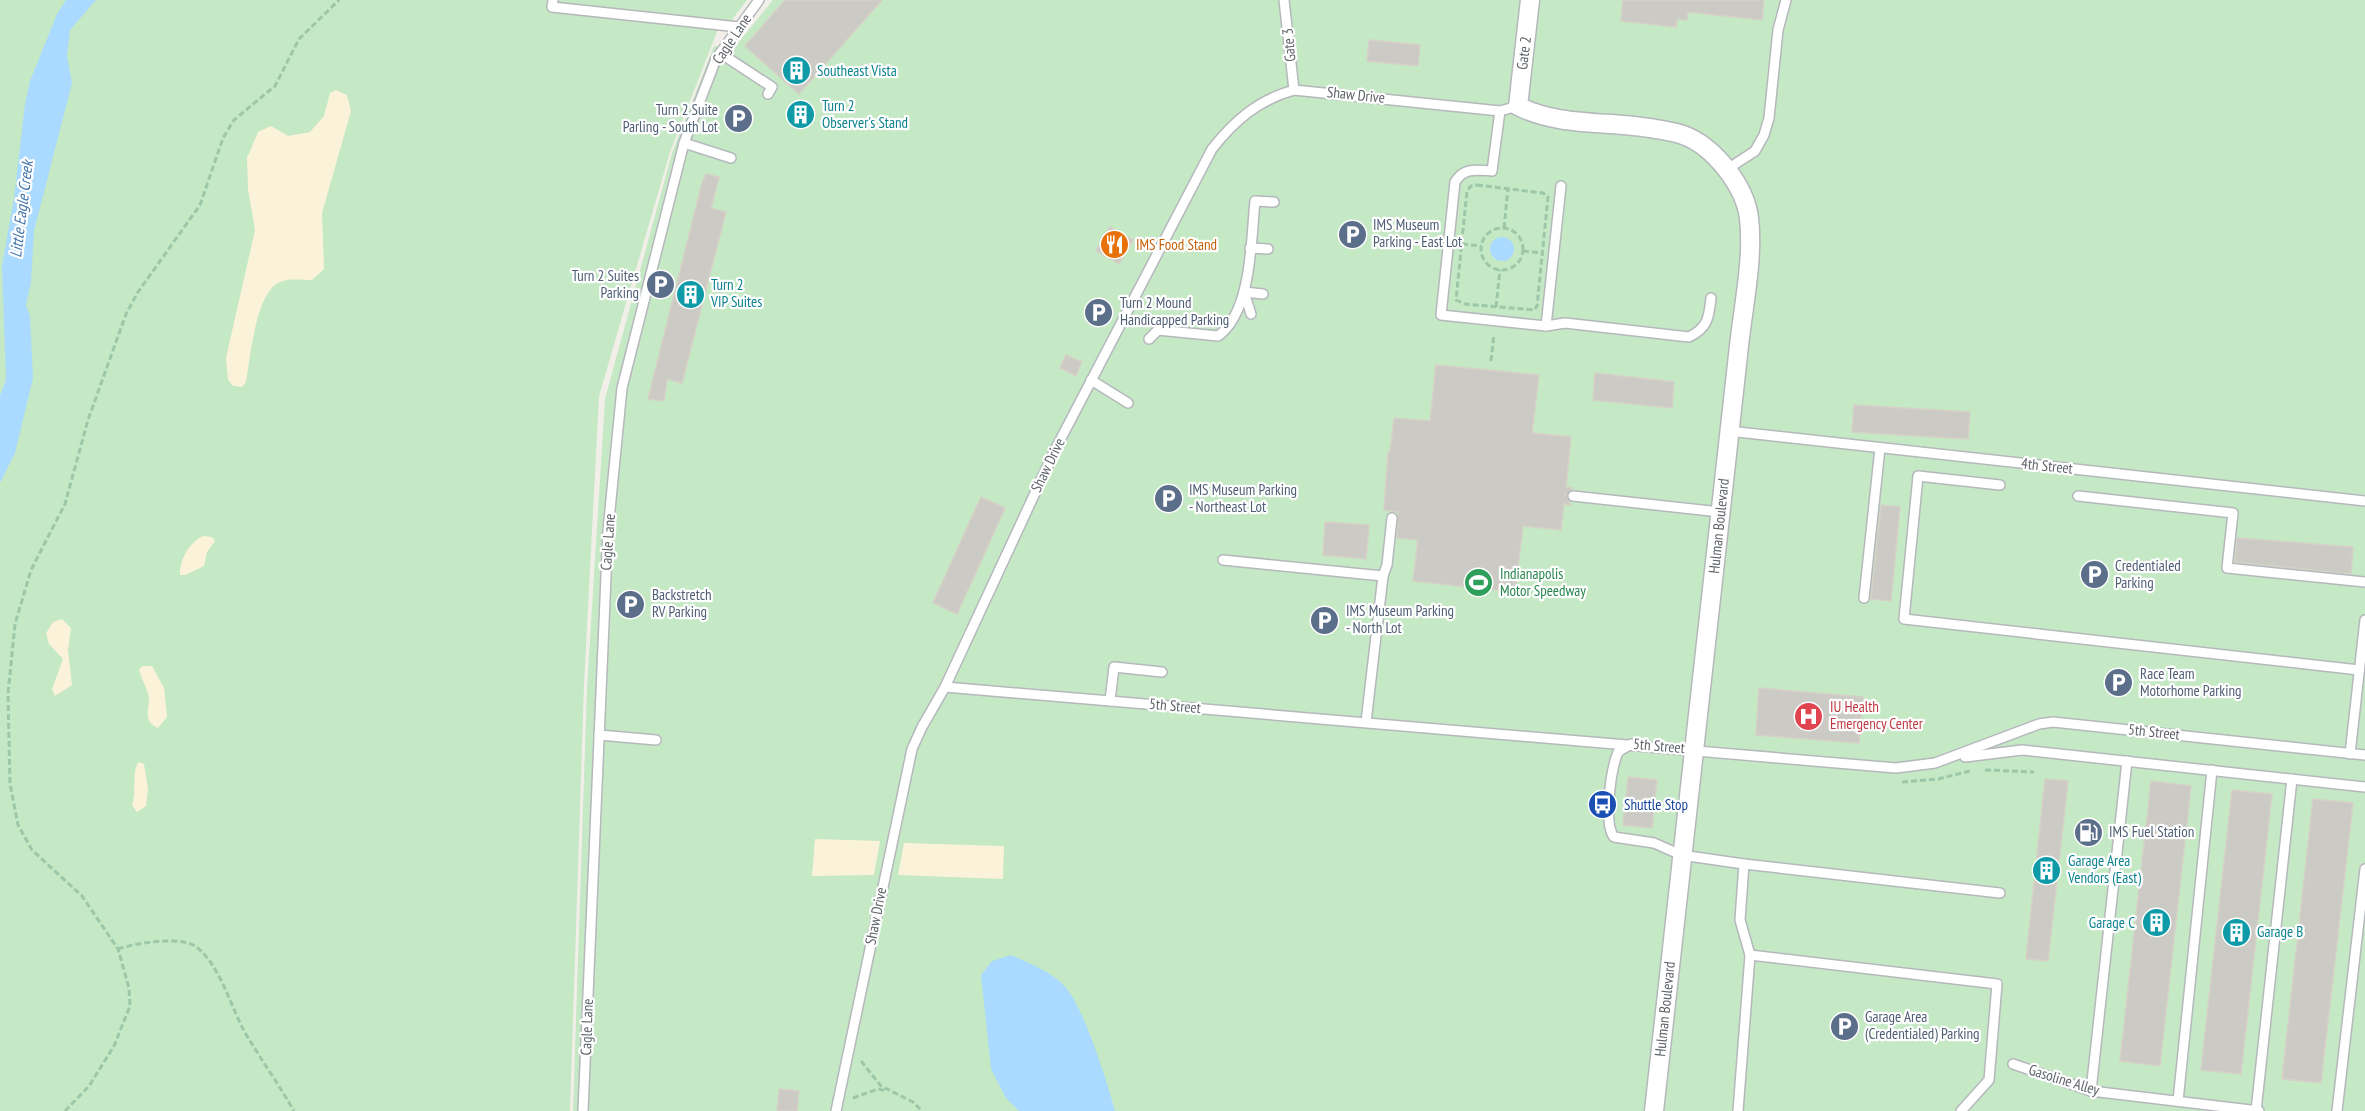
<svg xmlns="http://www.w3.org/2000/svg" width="2365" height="1111" font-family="'PT Sans Narrow',sans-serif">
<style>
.green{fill:#c5e8c5}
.sand{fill:#fbf3d9}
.water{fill:#aadaff}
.building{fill:#cccac5;stroke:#d6d1c6;stroke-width:1.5}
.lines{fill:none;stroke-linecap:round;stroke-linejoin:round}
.service-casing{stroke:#b5b8bc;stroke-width:12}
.minor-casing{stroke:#b5b8bc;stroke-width:21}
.path{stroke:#9cc7a9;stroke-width:3;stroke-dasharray:6 3;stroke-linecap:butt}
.service{stroke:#fff;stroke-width:9}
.minor{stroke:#fff;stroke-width:18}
.labels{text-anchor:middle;stroke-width:4.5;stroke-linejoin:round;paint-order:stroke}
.street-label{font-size:15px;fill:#5f6368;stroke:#fff}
.culture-label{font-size:15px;fill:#0d838f;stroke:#fff;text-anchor:start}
.service-label{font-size:15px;fill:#4e5e75;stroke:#fff;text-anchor:start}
.food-label{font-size:15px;fill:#c56008;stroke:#fff;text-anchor:start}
.leisure-label{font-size:15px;fill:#27864d;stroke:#fff;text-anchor:start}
.health-label{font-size:15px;fill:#be3a42;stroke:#fff;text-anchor:start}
.transit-label{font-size:15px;fill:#164399;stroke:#fff;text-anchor:start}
.water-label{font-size:16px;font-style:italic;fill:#4174aa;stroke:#fff}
</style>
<rect width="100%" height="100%" fill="#f1efe8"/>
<g class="green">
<path d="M0,0H747L728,25L720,24L670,152L599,396L584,685L570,1111H0Z"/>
<path d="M773,0H2365V1111H573L587,688L605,399L672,153L714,46L734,48Z"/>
</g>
<g class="sand">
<path d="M336,90L347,95L351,111L322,213L324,269L312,280C302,280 289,278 280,282C256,291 250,359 246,382L242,387L233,386L228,380L226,358L255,230L248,189L247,158L258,132L271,126L288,136L310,132L324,116L330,93Z"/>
<path d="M203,536L212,537L215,541L207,552L204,566L185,575H180C180,560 188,543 203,536Z"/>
<path d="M62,619L71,628L68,650L72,685L55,696L52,689L63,659L49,644L46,633L53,622Z"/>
<path d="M143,666H152L164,688L167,717L158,728C143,722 149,710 149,698C148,689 141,679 139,669Z"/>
<path d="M139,762L144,764L148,789L146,806L137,812L132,805C137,791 131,771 139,762Z"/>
<path d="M815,839L880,841L874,875L812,876Z"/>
<path d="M904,843L1004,846L1003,879L898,875Z"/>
</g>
<g class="water">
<path d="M66,0H96L70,30L67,56L72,83L34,231L31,282L26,305L30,316L33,378L15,453L0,483V396L6,380L2,266L14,198L25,104L30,81L57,14Z"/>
<circle cx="1502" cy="249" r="12"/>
<path d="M1011,955C1029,963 1055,973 1067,989C1085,1012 1107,1081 1115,1111H1019L1006,1098L991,1069L981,975L992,961Z"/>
</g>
<g class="building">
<path d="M785,0H882L799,94L745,46Z"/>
<path d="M1623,0H1764L1762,20L1688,12L1687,20L1677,19L1676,27L1621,21Z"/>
<path d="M1369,40L1420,45L1418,66L1367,61Z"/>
<path d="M706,174L719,177L711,208L726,212L682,383L667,379L664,401L648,399L702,183Z"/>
<path d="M1110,227L1133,240L1119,264L1096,251Z"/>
<path d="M1066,355L1082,362L1076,376L1060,368Z"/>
<path d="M1436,365L1539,375L1532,433L1571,437L1566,487L1573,488L1566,495L1571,505L1564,504L1561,530L1523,526L1515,592L1413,581L1418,540L1397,538L1398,512L1384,510L1388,452H1390L1394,418L1430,421Z"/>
<path d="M1595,373L1674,382L1672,408L1593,400Z"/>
<path d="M1854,405L1970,412L1968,439L1852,432Z"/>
<path d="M981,497L1005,508L957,614L933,603Z"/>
<path d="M1881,505L1900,507L1891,601L1871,599Z"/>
<path d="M1325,522L1369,525L1366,559L1323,555Z"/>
<path d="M2237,538L2353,547L2351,574L2235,562Z"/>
<path d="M1759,688L1863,697L1859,743L1756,735Z"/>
<path d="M1628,777L1657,780L1652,828L1623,825Z"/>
<path d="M2045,779L2068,781L2048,961L2026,959Z"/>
<path d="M2151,781L2191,786L2160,1066L2120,1061Z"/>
<path d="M2232,790L2272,794L2241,1074L2201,1070Z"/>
<path d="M2313,799L2353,803L2321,1083L2282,1079Z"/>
<path d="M779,1089L799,1091L797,1111H777Z"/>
</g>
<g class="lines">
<defs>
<g id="service">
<path d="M553,0L552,7L739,27"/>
<path d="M1284,0L1294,90"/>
<path d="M720,53L772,87L768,94"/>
<path d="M1500,111L1492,171C1477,170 1464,167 1455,182L1441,315L1546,326L1565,323L1689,337C1708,328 1709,317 1711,298"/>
<path d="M684,143L731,158"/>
<path d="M1726,170L1755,151L1764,135L1769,118L1778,30L1786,0"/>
<path d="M1250,248L1268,249"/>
<path d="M1251,314L1244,292L1263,294"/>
<path d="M1546,326L1561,186"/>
<path d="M1149,339L1158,330L1218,336C1252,312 1251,239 1255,201L1274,202"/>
<path d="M1091,380L1128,403"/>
<path d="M1729,431L2365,501"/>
<path d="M2000,485L1918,476L1904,619L2359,670"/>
<path d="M1573,496L1720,512"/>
<path d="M2078,496L2233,513L2227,568L2365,582"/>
<path d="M1223,560L1383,576"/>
<path d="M1864,598L1880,448"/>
<path d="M945,687L1896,768L1935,763L2039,724L2053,722L2365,755"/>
<path d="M1110,701L1114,667L1162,672"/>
<path d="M1366,722L1383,576L1387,565L1392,518"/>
<path d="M599,735L656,740"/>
<path d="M1631,744L1618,752C1611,769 1603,823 1614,837L1654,843L1681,855L1744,864L1740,920L1750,955L1738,1111"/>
<path d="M2350,754L2365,620"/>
<path d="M1965,757L2022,750L2365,787"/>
<path d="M1744,864L2000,893"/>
<path d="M1750,955L1997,984L1989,1080L1961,1111"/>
<path d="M2013,1064L2091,1091L2259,1111"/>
<path d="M2091,1091L2127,761"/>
<path d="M2178,1101L2212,770"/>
<path d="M583,1111L608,530L622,388L684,143L716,59L759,0"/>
<path d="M836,1111L912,749L922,727L945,687L1055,450L1212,149C1234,121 1258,100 1294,90L1500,111L1518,106"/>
<path d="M2256,1111L2292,779"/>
<path d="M2337,1111L2365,869"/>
</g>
<path id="minor" d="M1530,0L1518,106C1553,124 1596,122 1634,126C1650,128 1668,130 1683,135C1714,146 1745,186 1749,218C1754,260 1742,312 1738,355L1654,1111"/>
</defs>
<use href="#service" class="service-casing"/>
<use href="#minor" class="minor-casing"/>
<g class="path">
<path d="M1477,185L1543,193L1548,197L1537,306L1534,310L1465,304L1456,300L1467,191L1471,186Z"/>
<path d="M1504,228L1508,188"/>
<circle cx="1502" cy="249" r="21"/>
<path d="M1462,244L1481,246"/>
<path d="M1523,251L1542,253"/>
<path d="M1496,307L1500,270"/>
<path d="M1491,361L1494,334"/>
<path d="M1985,770L2034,772"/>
<path d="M1902,782L1938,779L1970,771"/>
<path d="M118,949C135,943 179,936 195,946C219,963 230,1004 243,1029C259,1057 278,1083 294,1111"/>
<path d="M861,1061L881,1086L913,1102L922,1111"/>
<path d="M853,1098L878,1089L887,1091"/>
<path d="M65,1111L89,1086L114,1046L130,1006L129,988L118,949L82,896L32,850L18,825L10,784L8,694L15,624L31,570L65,504L88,420L126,314L138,292L200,205L223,138L234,120L275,86L299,39L339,0"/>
</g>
<use href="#service" class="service"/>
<use href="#minor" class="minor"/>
</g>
<defs>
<symbol id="building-disc" viewBox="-11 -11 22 22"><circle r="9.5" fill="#0f9aa8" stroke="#fff"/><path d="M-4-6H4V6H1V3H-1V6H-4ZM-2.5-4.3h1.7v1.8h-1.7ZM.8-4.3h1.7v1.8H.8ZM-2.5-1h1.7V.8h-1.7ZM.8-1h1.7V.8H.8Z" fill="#fff"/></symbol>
<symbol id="parking-disc" viewBox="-11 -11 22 22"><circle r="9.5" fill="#5c6f8a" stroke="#fff"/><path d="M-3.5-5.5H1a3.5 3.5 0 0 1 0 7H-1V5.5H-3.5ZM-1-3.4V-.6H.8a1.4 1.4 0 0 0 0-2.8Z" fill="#fff"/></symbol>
<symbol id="restaurant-disc" viewBox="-11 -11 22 22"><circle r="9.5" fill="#e8710a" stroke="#fff"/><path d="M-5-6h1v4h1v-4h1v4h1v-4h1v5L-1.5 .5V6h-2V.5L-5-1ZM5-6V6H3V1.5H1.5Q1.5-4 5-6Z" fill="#fff"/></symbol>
<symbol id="stadium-disc" viewBox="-11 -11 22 22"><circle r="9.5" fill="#2e9e5b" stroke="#fff"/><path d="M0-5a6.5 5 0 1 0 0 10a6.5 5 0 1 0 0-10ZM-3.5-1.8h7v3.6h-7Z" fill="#fff"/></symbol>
<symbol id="hospital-disc" viewBox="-11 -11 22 22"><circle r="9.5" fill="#e0444e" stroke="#fff"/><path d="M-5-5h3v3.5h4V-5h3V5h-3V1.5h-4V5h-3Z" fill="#fff"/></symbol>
<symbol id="bus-disc" viewBox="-11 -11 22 22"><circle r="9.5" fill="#1a4fb4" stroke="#fff"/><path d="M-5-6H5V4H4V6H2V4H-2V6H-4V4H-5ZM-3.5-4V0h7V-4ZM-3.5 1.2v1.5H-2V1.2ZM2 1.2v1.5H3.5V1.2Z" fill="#fff"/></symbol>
<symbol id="fuel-disc" viewBox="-11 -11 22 22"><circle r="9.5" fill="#5c6f8a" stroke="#fff"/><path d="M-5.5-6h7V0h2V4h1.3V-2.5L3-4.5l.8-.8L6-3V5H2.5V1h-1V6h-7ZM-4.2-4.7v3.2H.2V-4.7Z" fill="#fff"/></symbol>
</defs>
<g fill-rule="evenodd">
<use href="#building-disc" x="780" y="54" width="33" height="33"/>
<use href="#building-disc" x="784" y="98" width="33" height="33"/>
<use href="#parking-disc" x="722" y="102" width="33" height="33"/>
<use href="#parking-disc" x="1336" y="218" width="33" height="33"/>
<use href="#restaurant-disc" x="1098" y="228" width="33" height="33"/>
<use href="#parking-disc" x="644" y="268" width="33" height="33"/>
<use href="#building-disc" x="674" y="278" width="33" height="33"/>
<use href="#parking-disc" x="1082" y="296" width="33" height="33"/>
<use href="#parking-disc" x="1152" y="482" width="33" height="33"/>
<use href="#parking-disc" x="2078" y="558" width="33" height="33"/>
<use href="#stadium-disc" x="1462" y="566" width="33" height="33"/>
<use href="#parking-disc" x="614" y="588" width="33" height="33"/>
<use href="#parking-disc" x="1308" y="604" width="33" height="33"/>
<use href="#parking-disc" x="2102" y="666" width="33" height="33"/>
<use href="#hospital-disc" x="1792" y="700" width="33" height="33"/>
<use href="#bus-disc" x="1586" y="788" width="33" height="33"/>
<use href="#fuel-disc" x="2072" y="816" width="33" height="33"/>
<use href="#building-disc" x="2030" y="854" width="33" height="33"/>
<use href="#building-disc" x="2140" y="906" width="33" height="33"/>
<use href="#building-disc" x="2220" y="916" width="33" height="33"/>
<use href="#parking-disc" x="1828" y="1010" width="33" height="33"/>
</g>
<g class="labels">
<g class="street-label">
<text transform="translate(732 39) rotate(-56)" y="5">Cagle Lane</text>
<text transform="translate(1289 45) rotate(-95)" y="5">Gate 3</text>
<text transform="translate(1524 53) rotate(-83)" y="5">Gate 2</text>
<text transform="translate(1356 95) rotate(6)" y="5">Shaw Drive</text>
<text transform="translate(1048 465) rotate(-64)" y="5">Shaw Drive</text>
<text transform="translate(2047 466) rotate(6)" y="5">4th Street</text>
<text transform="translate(1719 526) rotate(-84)" y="5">Hulman Boulevard</text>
<text transform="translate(608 542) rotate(-86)" y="5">Cagle Lane</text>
<text transform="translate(1175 706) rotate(5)" y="5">5th Street</text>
<text transform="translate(2154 732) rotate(6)" y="5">5th Street</text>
<text transform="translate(1659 746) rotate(5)" y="5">5th Street</text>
<text transform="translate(876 916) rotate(-79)" y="5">Shaw Drive</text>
<text transform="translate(1665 1009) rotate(-84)" y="5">Hulman Boulevard</text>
<text transform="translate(587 1027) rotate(-88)" y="5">Cagle Lane</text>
<text transform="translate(2064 1080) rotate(17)" y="5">Gasoline Alley</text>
</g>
<g class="culture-label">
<text x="817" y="76">Southeast Vista</text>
<text x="822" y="111">Turn 2<tspan x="822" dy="17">Observer's Stand</tspan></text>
<text x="711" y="290">Turn 2<tspan x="711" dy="17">VIP Suites</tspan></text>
<text x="2068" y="866">Garage Area<tspan x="2068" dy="17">Vendors (East)</tspan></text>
<text x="2135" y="928" text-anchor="end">Garage C</text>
<text x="2257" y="937">Garage B</text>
</g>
<g class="service-label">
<text x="718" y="115" text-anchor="end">Turn 2 Suite<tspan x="718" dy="17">Parling - South Lot</tspan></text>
<text x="1373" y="230">IMS Museum<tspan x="1373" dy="17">Parking - East Lot</tspan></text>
<text x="639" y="281" text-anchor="end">Turn 2 Suites<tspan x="639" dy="17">Parking</tspan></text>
<text x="1120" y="308">Turn 2 Mound<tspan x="1120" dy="17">Handicapped Parking</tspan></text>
<text x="1189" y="495">IMS Museum Parking<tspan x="1189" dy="17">- Northeast Lot</tspan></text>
<text x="2115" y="571">Credentialed<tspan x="2115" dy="17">Parking</tspan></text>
<text x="652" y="600">Backstretch<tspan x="652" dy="17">RV Parking</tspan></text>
<text x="1346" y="616">IMS Museum Parking<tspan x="1346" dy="17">- North Lot</tspan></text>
<text x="2140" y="679">Race Team<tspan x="2140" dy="17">Motorhome Parking</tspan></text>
<text x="2109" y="837">IMS Fuel Station</text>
<text x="1865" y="1022">Garage Area<tspan x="1865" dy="17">(Credentialed) Parking</tspan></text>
</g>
<g class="food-label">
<text x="1136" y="250">IMS Food Stand</text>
</g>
<g class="leisure-label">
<text x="1500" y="579">Indianapolis<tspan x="1500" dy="17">Motor Speedway</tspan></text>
</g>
<g class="health-label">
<text x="1830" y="712">IU Health<tspan x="1830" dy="17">Emergency Center</tspan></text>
</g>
<g class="transit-label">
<text x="1624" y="810">Shuttle Stop</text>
</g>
<g class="water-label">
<text transform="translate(21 209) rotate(-83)" y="6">Little Eagle Creek</text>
</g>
</g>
</svg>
